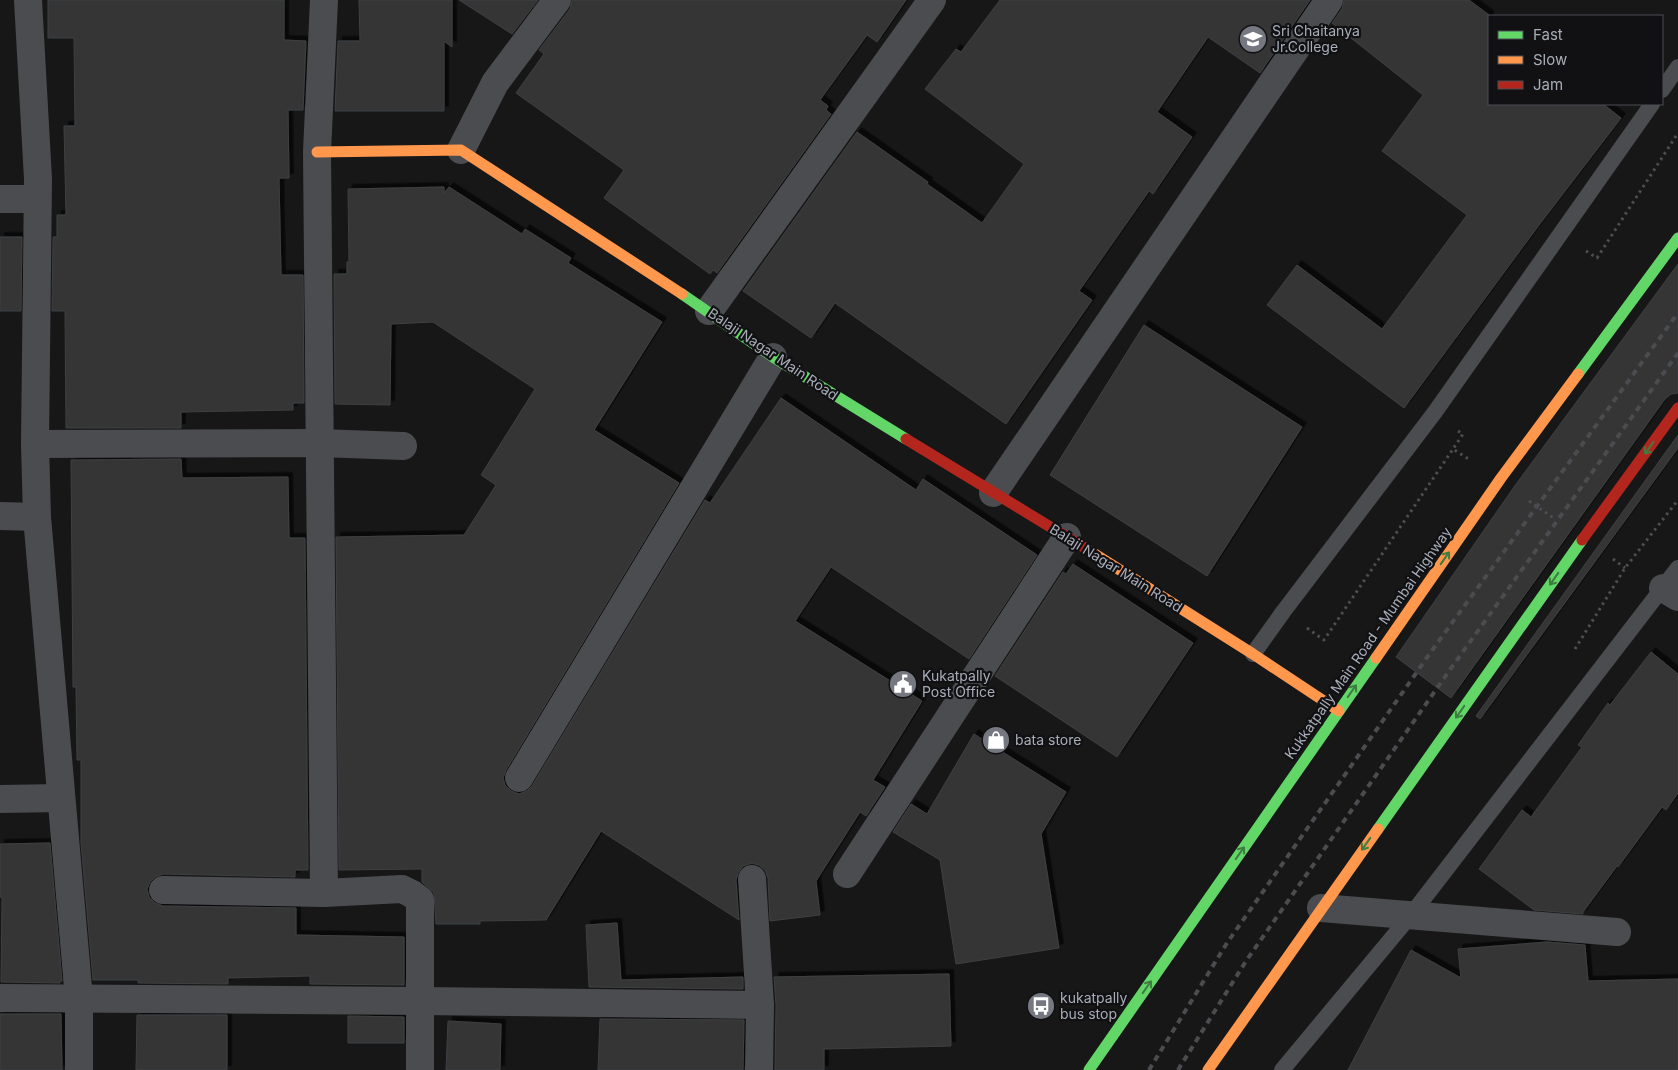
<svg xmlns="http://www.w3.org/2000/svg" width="1678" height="1070" font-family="Inter,sans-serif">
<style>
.building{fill:#353536;stroke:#3f4043;filter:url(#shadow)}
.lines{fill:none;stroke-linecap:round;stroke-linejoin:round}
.path{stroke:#4d4e52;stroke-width:3;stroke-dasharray:2.5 4;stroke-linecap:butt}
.lane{stroke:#4b4c50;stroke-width:16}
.street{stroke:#4b4c50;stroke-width:28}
.fast{stroke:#63d668;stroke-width:11}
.slow{stroke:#ff974d;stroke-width:11}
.jam{stroke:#b3261e;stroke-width:11}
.rail{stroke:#4b4c4f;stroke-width:4;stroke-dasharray:6 5;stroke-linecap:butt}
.oneway{stroke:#3e7d42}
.labels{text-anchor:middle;stroke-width:4.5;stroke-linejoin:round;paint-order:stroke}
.poi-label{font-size:14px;fill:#a8adb8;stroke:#111113;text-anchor:start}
.street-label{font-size:14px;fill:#a8adb8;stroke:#111113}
</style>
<defs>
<filter id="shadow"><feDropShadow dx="4.5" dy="-4.5" stdDeviation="0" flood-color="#0009"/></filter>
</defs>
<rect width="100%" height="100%" fill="#171717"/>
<g class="building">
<path d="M48,0H284V40L306,41L303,110H288L289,178H279L281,275H303L304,403H293V410L181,412V428H66L65,311H52L53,237H57V215H66L64,126H75L74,38H48Z"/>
<path d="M359,0H452V47L444,41V111H335L338,41H360Z"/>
<path d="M459,0H538L512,34Z"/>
<path d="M572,0H906L877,42L867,35L820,100L828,106L826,110L831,114L717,273L713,270L710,274L604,198L624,170L516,93L544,54L539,50L570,9Z"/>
<path d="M1000,0H1310L1260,73L1208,37L1157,112L1192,137L1153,194L1149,191L1079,291L1092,300L1006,424L835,303L811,338L743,291L857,132L928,182L927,184L982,223L1024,164L925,89L956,49L961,52Z"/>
<path d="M1344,0H1469L1489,15V104H1603L1621,118L1539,225L1404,408L1267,305L1297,265L1382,329L1467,215L1382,151L1423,95L1332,23L1342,9Z"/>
<path d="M444,187V193L449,187L522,234L525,229L571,258L568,263L662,322L594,430L679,483L506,770L503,778L505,785L511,791L519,794L527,791L532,786L705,500L710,503L781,398L916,490L923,479L1037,555L969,659L831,567L795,621L922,701L873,780L885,787L866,816L860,812L816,881L820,915L770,921L768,878L765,870L759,865L752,863L743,866L738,873L736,880L739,920L601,831L546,920L480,921V924H436L434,893L422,882V869L339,870L336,537L464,535L496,485L481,475L535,389L433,322L391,324L390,405L335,404L334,274H347V262H349L348,189Z"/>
<path d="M0,237H22L21,311H0Z"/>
<path d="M1678,264V393L1671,394L1665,399L1451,698L1396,657L1514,487Z"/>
<path d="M1144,325L1302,427L1207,576L1050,475Z"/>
<path d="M1678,435V448L1480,719L1476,716Z"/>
<path d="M181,459L182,478L288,477L289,538H305L308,870H295V877L163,874L155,877L150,882L147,889L149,897L155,903L163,906L296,908V935L404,937V985L310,984V976L228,978V984L138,983V980H93L81,843V760H77L76,687H73L71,460Z"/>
<path d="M1073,564L1193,643L1117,757L995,676L1063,572L1066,574Z"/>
<path d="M1651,652L1678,674V793L1666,810L1662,807L1618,867L1617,866L1583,912V914L1534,910L1479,869L1522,810L1531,817L1582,747L1578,745L1608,703L1610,705Z"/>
<path d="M974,734L1066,792L1041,834L1059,948L956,964L940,860L893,832L911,804L927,814Z"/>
<path d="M50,843L62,981H60V983L1,982L2,897H0V844Z"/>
<path d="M617,923L621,980L743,977V989L589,987L586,925Z"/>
<path d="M1547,942L1585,945L1588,981L1678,979V1070H1348L1411,950L1461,978L1458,949Z"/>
<path d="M949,974L951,1046L824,1049V1070H775L776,1005L774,977Z"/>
<path d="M0,1014H61L62,1070H0Z"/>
<path d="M137,1015H227V1070H136Z"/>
<path d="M348,1016L404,1017V1043H348Z"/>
<path d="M600,1019L744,1020L743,1070H598Z"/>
<path d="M448,1021L501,1024L500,1070H446Z"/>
</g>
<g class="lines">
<g class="path">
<path d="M1586,251L1597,258L1678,133"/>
<path d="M1458,431L1463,434L1453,449L1470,460"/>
<path d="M1529,501L1555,519"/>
<path d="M1613,559L1625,568"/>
<path d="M1307,628L1324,640L1453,449"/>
<path d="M1575,649L1625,568L1678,500"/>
</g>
<g class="lane">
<path d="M1662,90L1678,67"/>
<path d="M1253,654L1283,612L1435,412L1652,104"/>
<path d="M1282,1070L1411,915L1678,568"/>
</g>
<g class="street">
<path d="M28,0L38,179L35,444L37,517L79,999V1070"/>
<path d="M324,0L317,152L324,893"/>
<path d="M461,150L495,83L557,0"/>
<path d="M0,199H37"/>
<path d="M709,311L932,0"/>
<path d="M35,444L319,443L403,446"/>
<path d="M993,493L1329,0"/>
<path d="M0,516L37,517"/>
<path d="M1663,588L1678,597"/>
<path d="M519,778L773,357"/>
<path d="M0,799L61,798"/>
<path d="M847,874L1067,537"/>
<path d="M752,879L760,1005L759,1070"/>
<path d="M163,890L324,893L402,889L412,894L420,900V1070"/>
<path d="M1321,908L1617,932"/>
<path d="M0,998L420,1001L760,1005"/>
</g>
<g class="fast">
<path d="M682,294L773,357L906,439"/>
<path d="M1578,374L1678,238"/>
<path d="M1378,829L1582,540"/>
<path d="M1089,1070L1376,658"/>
</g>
<g class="slow">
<path d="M317,152L461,150L682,294"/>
<path d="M1093,553L1253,654L1339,711"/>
<path d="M1376,658L1501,478L1578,374"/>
<path d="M1208,1070L1378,829"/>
</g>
<g class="jam">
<path d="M906,439L1093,553"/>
<path d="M1582,540L1678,408"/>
</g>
<g class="rail">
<path d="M1149,1070L1227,943L1433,649L1678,313"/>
<path d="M1178,1070L1246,961L1449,671L1678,353"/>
</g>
</g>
<defs><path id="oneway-shaft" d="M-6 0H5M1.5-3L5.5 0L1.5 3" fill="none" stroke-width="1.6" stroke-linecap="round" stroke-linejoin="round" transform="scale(1.25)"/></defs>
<g class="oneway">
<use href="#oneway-shaft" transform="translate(1649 448) rotate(126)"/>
<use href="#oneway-shaft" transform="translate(1445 558) rotate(-55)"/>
<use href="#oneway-shaft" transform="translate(1554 579) rotate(125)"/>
<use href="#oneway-shaft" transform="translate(1352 691) rotate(-55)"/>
<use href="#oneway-shaft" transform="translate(1460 712) rotate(125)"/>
<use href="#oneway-shaft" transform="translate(1366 844) rotate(125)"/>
<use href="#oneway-shaft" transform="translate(1240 853) rotate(-55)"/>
<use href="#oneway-shaft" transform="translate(1147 987) rotate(-55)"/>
</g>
<defs>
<symbol id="university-disc" viewBox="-11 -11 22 22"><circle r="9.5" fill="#757880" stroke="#111113"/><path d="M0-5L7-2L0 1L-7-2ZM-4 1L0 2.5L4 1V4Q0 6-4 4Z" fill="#fff"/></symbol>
<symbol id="civic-disc" viewBox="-11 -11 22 22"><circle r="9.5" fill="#757880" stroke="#111113"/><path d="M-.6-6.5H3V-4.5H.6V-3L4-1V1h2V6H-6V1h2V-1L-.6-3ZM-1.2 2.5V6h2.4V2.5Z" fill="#fff"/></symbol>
<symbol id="shop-disc" viewBox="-11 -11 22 22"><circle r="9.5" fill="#757880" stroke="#111113"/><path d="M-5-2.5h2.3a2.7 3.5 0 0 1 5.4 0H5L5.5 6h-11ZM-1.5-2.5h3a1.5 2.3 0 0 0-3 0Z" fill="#fff"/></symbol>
<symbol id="bus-disc" viewBox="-11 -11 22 22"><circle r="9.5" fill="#757880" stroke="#111113"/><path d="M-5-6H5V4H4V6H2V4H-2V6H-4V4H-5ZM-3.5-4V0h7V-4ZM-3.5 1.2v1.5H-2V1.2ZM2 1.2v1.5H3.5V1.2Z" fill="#fff"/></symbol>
</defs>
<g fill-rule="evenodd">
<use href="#university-disc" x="1237" y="23" width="32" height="32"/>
<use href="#civic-disc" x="887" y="668" width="32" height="32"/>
<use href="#shop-disc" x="980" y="724" width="32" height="32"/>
<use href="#bus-disc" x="1025" y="990" width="32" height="32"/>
</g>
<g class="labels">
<g class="poi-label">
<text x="1272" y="36">Sri Chaitanya<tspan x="1272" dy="16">Jr.College</tspan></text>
<text x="922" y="681">Kukatpally<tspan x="922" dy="16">Post Office</tspan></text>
<text x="1015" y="745">bata store</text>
<text x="1060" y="1003">kukatpally<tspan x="1060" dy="16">bus stop</tspan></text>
</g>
<g class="street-label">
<text transform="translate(773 354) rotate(34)" y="5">Balaji Nagar Main Road</text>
<text transform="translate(1116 568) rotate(32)" y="5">Balaji Nagar Main Road</text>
<text transform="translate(1368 643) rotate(-55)" y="5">Kukkatpally Main Road - Mumbai Highway</text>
</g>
</g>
<rect x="1488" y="15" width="175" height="90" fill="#111113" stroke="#4d4f55"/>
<rect x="1498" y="31" width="25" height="8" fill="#63d668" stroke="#4d4f55"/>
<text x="1533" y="40" font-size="15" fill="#a8adb8">Fast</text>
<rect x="1498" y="56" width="25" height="8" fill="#ff974d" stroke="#4d4f55"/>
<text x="1533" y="65" font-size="15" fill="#a8adb8">Slow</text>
<rect x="1498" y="81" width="25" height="8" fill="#b3261e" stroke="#4d4f55"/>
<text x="1533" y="90" font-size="15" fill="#a8adb8">Jam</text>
</svg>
